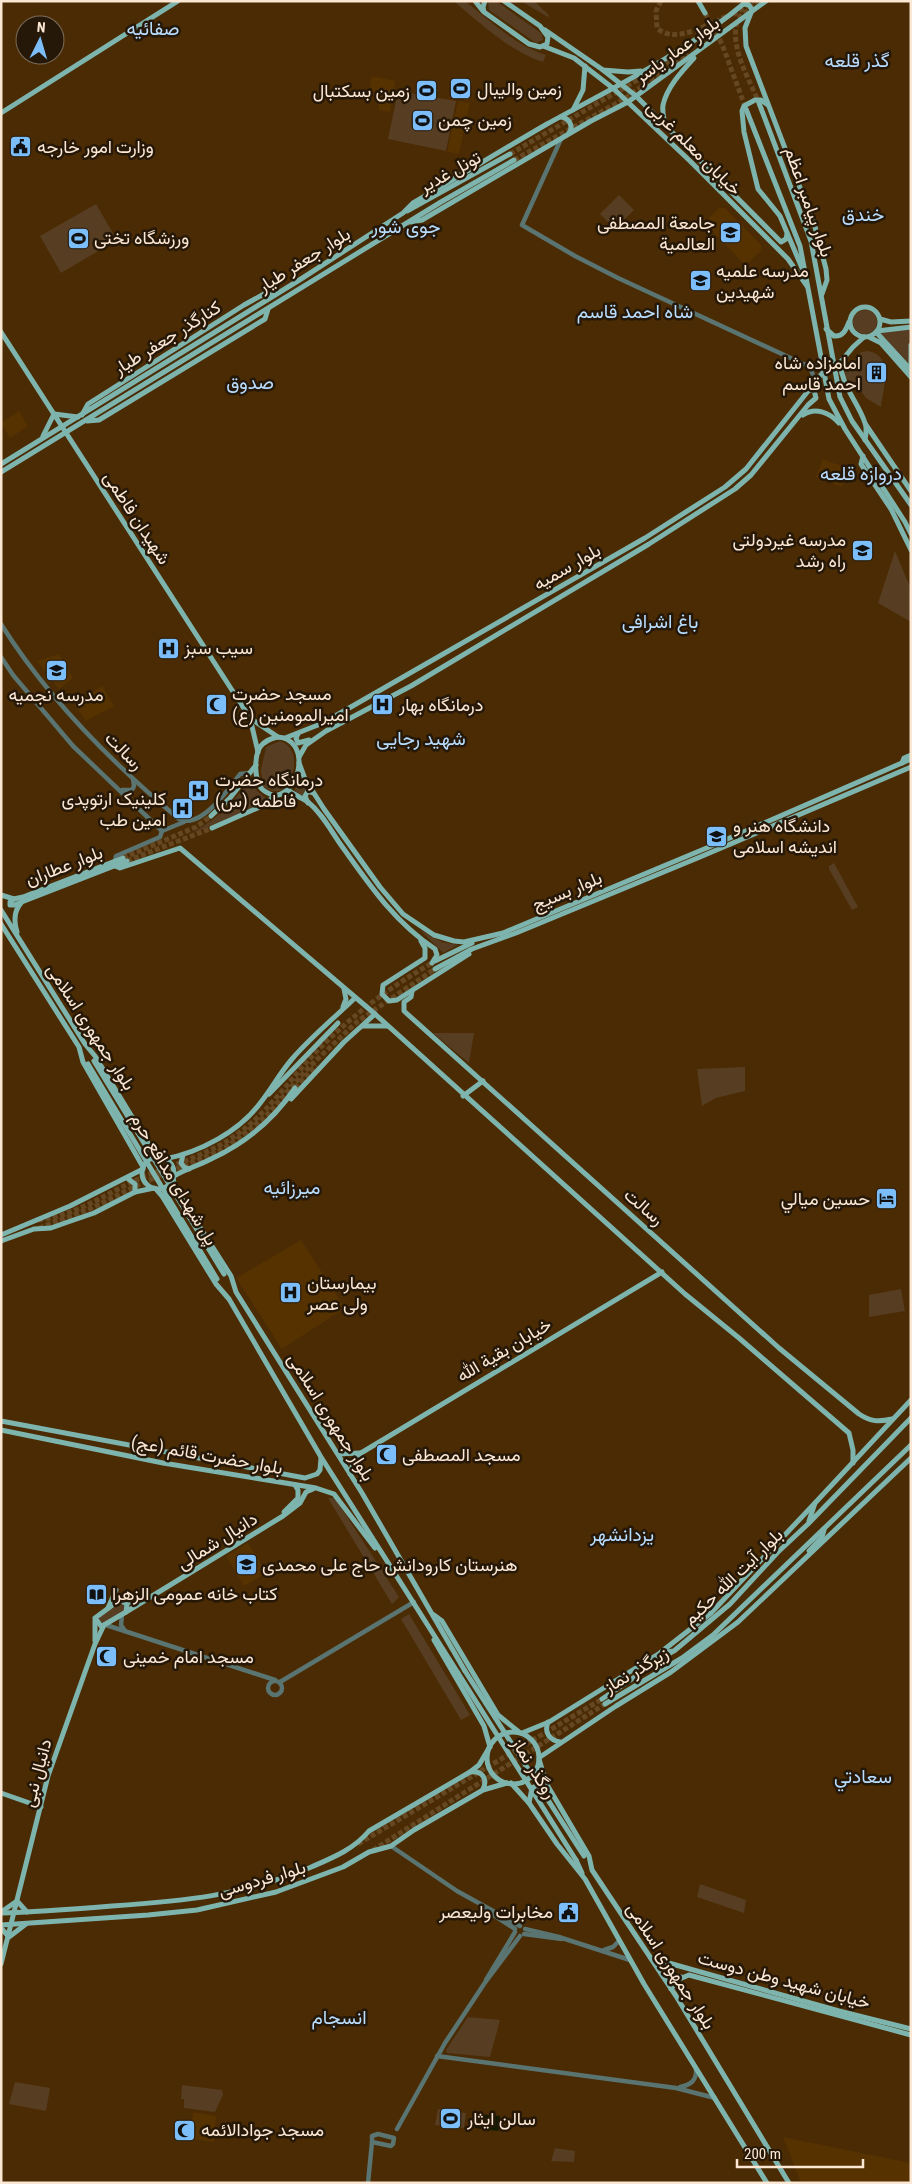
<svg xmlns="http://www.w3.org/2000/svg" width="912" height="2184" font-family="'Roboto Condensed',Vazirmatn,sans-serif">
<style>
.built{fill:#563200}
.green{fill:#573d21}
.water{fill:#111c00}
.lines{fill:none;stroke-linecap:round;stroke-linejoin:round}
.major-tunnel{stroke:#654722;stroke-width:5;stroke-dasharray:5 2.5;stroke-linecap:butt}
.minor{stroke:#5a7471;stroke-width:4.5}
.major{stroke:#7eb4ae;stroke-width:5}
.major-bridge{stroke:#7eb4ae;stroke-width:5}
.labels{text-anchor:middle;stroke-width:5;stroke-linejoin:round;paint-order:stroke}
.street-label{font-size:18px;fill:#fbe7d3;stroke:#261808}
.poi-label{font-size:18px;fill:#fbe7d3;stroke:#261808;text-anchor:start}
.neighbourhood-label{font-size:19px;fill:#b9ddff;stroke:#261808}
</style>
<rect width="100%" height="100%" fill="#4a2b03"/>
<g class="built">
<path d="M372,76L395,81L390,112L379,110V98L372,92L370,83Z"/>
<path d="M458,101L470,103L459,154L447,152Z"/>
<path d="M719,208H725L762,246L761,251L748,263L744,264L725,244L727,242L720,239L707,226L706,221Z"/>
<path d="M19,411L28,426L10,438L1,423Z"/>
<path d="M823,459L849,469L842,487L816,477Z"/>
<path d="M59,654L73,678L59,689L37,661Z"/>
<path d="M102,686L114,706L86,721L74,704Z"/>
<path d="M301,1240L345,1308L282,1349L236,1278Z"/>
<path d="M248,1543L267,1573L244,1586L226,1556Z"/>
<path d="M193,2112L216,2116L214,2142L190,2139Z"/>
<path d="M783,2137L911,2163V2183H801Z"/>
</g>
<g class="green">
<path d="M457,1H465C490,21 515,45 546,55L543,62C510,51 482,25 456,3Z"/>
<path d="M488,1H496L542,34L543,40L536,43L489,10Z"/>
<path d="M521,1H534L549,15L548,17Z"/>
<path d="M453,78L472,81L468,100L450,96Z"/>
<path d="M416,85L438,89L436,96L415,92Z"/>
<path d="M398,91L456,101L446,151L388,139Z"/>
<path d="M619,195L634,210L615,229L600,214Z"/>
<path d="M96,204L117,240L61,273L40,236Z"/>
<circle cx="865" cy="322" r="12"/>
<path d="M911,327V370L877,332Z"/>
<path d="M868,351C895,356 883,388 881,407L866,398L858,387L842,375L861,352Z"/>
<path d="M895,551L911,589V622L878,603Z"/>
<path d="M280,741C299,747 296,771 288,786C280,793 272,793 263,786L261,770L266,747Z"/>
<path d="M301,778L308,789L304,792L303,797L293,793Z"/>
<path d="M250,779L257,791L267,799L262,804L191,834C216,819 233,804 250,779Z"/>
<path d="M834,863L858,907L852,910L829,869V866Z"/>
<path d="M420,930L442,942L458,945L443,953Z"/>
<path d="M433,1033H474L469,1063Z"/>
<path d="M745,1067V1091L716,1098L702,1106L697,1069Z"/>
<path d="M901,1289L905,1311L869,1317V1295Z"/>
<path d="M328,1498H335L399,1597L392,1604Z"/>
<path d="M122,1603L125,1606L123,1611L104,1623L98,1621L100,1616Z"/>
<path d="M409,1614L470,1715L461,1720L401,1619Z"/>
<path d="M700,1884L746,1900L744,1913L697,1897Z"/>
<path d="M468,2017L500,2020L490,2057L447,2053L446,2050Z"/>
<path d="M15,2082L50,2088L46,2111L9,2104Z"/>
<path d="M182,2085L222,2090L223,2095L215,2112L184,2108V2099H181Z"/>
<path d="M438,2109L466,2113L464,2128L435,2125Z"/>
<path d="M555,2148L575,2151L574,2162L551,2161Z"/>
</g>
<path class="water" d="M477,2114L500,2116L498,2131L475,2128Z"/>
<g class="lines">
<g class="major-tunnel">
<path d="M661,1L656,11L657,28C675,45 708,24 727,16"/>
<path d="M705,13L722,44L746,109"/>
<path d="M733,15L753,1"/>
<path d="M738,18L761,1"/>
<path d="M737,22C730,49 749,78 759,103"/>
<path d="M510,154L665,64L695,42"/>
<path d="M514,160L619,102L689,55"/>
<path d="M123,858L196,827L211,816"/>
<path d="M127,861L212,828"/>
<path d="M295,1088L316,1065"/>
<path d="M38,1220C71,1217 103,1196 132,1182C167,1166 208,1156 239,1133C272,1109 294,1073 323,1045C356,1012 392,986 432,963"/>
<path d="M39,1228L92,1208L138,1185L219,1151L235,1141L267,1115L309,1067L358,1021L435,969"/>
<path d="M358,1844L602,1699"/>
<path d="M373,1850L605,1704"/>
</g>
<g class="minor">
<path d="M561,139L522,225L575,256L618,278L810,367"/>
<path d="M810,367L813,375L812,385"/>
<path d="M810,367L822,361"/>
<path d="M1,624C48,699 112,763 179,819C200,830 229,789 240,774L249,773"/>
<path d="M1,657L13,675L73,746L162,831L160,837L116,856L115,861"/>
<path d="M122,790H132L134,786L133,779"/>
<path d="M162,831L184,822"/>
<path d="M122,1615L121,1625L125,1631"/>
<path d="M106,1625L275,1680"/>
<circle cx="275" cy="1688" r="7"/>
<path d="M280,1682L414,1602"/>
<path d="M391,1846L457,1891L520,1926"/>
<path d="M486,1910L515,1929"/>
<path d="M525,1929L559,1937L630,1960"/>
<path d="M524,1934L562,1939"/>
<path d="M604,1950L613,1947L619,1941"/>
<path d="M486,1980L515,1932"/>
<path d="M437,2056L676,2088L715,2098"/>
<path d="M680,2087C690,2085 697,2081 696,2069"/>
<path d="M397,2129L445,2043L484,1984L520,1936"/>
<path d="M378,2134L394,2138L393,2144L391,2146L372,2142V2136Z"/>
<path d="M368,2183L372,2142"/>
</g>
<g class="major">
<path d="M475,1L483,11"/>
<path d="M485,1L483,7L484,12L529,44L540,47L547,44L548,37L540,26L504,1"/>
<path d="M698,1L705,13"/>
<path d="M744,4L749,5L752,10L745,28L746,46L815,227L826,269L827,280L822,294"/>
<path d="M545,30L603,70L628,72L641,71"/>
<path d="M543,46L574,58L614,89L690,161L788,259L807,286"/>
<path d="M603,70L636,96L781,242L786,239L787,234"/>
<path d="M759,103L811,241L840,397L852,421L911,505"/>
<path d="M768,105L761,100H755L744,106L742,111L744,132L758,189L780,216L802,268"/>
<path d="M746,109L800,246L829,399L845,429L905,522L911,534"/>
<path d="M573,110L583,90L585,66"/>
<path d="M1,113L178,1"/>
<path d="M561,117C569,118 574,126 569,133"/>
<path d="M665,125C664,119 662,111 663,105C667,87 682,71 694,58"/>
<path d="M407,211L510,154"/>
<path d="M411,222L422,220L591,121L628,102L766,1"/>
<circle cx="865" cy="322" r="15"/>
<path d="M880,319L891,322L911,321"/>
<path d="M826,329L834,336C843,337 846,330 849,322"/>
<path d="M877,331L911,327"/>
<path d="M1,332L250,718L258,752"/>
<path d="M876,332L911,370"/>
<path d="M869,337L881,343L911,377"/>
<path d="M911,345V366"/>
<path d="M840,363C842,387 858,402 865,423C867,428 866,435 865,440"/>
<path d="M838,365L853,347L864,337"/>
<path d="M82,415L88,404L244,305L264,294L273,295"/>
<path d="M803,415C815,407 829,412 839,423"/>
<path d="M87,421L99,420L265,319L268,309"/>
<path d="M866,425L911,491"/>
<path d="M43,436L54,414L78,417"/>
<path d="M863,456L861,464L891,509L911,550"/>
<path d="M1,464L301,279L403,213L413,203C458,177 502,150 547,124C616,86 687,52 747,1"/>
<path d="M1,472L441,202L514,160"/>
<path d="M250,718L278,737"/>
<path d="M298,734L296,738L298,743L309,740"/>
<path d="M277,737C310,738 303,791 275,796C270,794 266,793 262,789C254,780 254,757 260,747C264,741 270,739 277,737Z"/>
<path d="M285,738L323,723L645,538L725,487L746,469L824,371"/>
<path d="M299,757L306,745L326,731L411,686L649,544L735,489L751,475L808,405L816,398L814,390H809"/>
<path d="M299,763L305,779L324,809L380,887L403,914L434,935L454,941L464,942L503,933L709,847L911,759"/>
<path d="M902,763L904,758L911,755"/>
<path d="M288,790C294,795 302,798 308,802C322,813 331,831 341,845C369,884 394,922 435,949L437,955L432,963"/>
<path d="M308,803L305,796L308,791L313,793"/>
<path d="M211,816L230,798L256,765"/>
<path d="M212,828L262,806L275,796"/>
<path d="M115,866L120,868L180,848L375,1014L685,1294L739,1338L849,1433L853,1450V1463"/>
<path d="M1,895L14,899L23,897L123,858"/>
<path d="M14,899L10,902V905H14L127,861"/>
<path d="M1,910L85,1044L95,1056L151,1148L159,1157"/>
<path d="M1,924L79,1047L83,1062L143,1167"/>
<path d="M17,932C14,922 13,912 21,903"/>
<path d="M421,941L425,948V958L383,985L382,994L389,1001L397,1000L469,954"/>
<path d="M435,961L472,943"/>
<path d="M435,969L472,949L516,933L700,857L911,767"/>
<path d="M412,991L411,997L404,1002V1011L779,1348L859,1414C871,1422 879,1422 892,1419"/>
<path d="M343,1007L346,999L344,989"/>
<path d="M363,1026H387"/>
<path d="M269,1094L338,1023"/>
<path d="M463,1096L483,1081"/>
<path d="M291,1099L344,1042L375,1014"/>
<path d="M183,1155L181,1163L184,1167L189,1169"/>
<circle cx="158" cy="1173" r="16"/>
<path d="M164,1159C199,1153 240,1131 261,1102C272,1088 280,1073 292,1059C311,1037 334,1018 355,998"/>
<path d="M174,1176C186,1169 200,1165 213,1158C247,1142 274,1119 295,1088"/>
<path d="M127,1178L135,1184V1192"/>
<path d="M173,1178L175,1188L231,1276L236,1292L362,1493L465,1671"/>
<path d="M156,1189L162,1196L216,1284L229,1299L321,1457L458,1673"/>
<path d="M1,1235L70,1206L143,1169"/>
<path d="M1,1241L34,1229L51,1228L65,1223L94,1213L135,1192L154,1188"/>
<path d="M1,1421L305,1478L317,1474L320,1470L321,1458"/>
<path d="M1,1430L163,1463L316,1488L334,1494L375,1548"/>
<path d="M338,1454L360,1453"/>
<path d="M350,1474L354,1460L361,1453L662,1272"/>
<path d="M284,1512L298,1498V1490L295,1485"/>
<path d="M809,1521L815,1503L911,1400"/>
<path d="M809,1551L822,1537L824,1530"/>
<path d="M118,1601H122L127,1604L126,1612L104,1625L101,1626L95,1618Z"/>
<path d="M124,1602H132L143,1599"/>
<path d="M108,1608L116,1590"/>
<path d="M126,1612L283,1516L300,1503L306,1492L313,1489"/>
<path d="M434,1615L442,1621L498,1715L519,1732"/>
<path d="M434,1640L484,1726L490,1747"/>
<path d="M95,1641V1620"/>
<path d="M661,1652L711,1613L815,1503"/>
<path d="M602,1699L672,1652"/>
<path d="M605,1704L682,1658L713,1635L911,1445"/>
<path d="M548,1722C544,1732 549,1740 560,1742"/>
<circle cx="513" cy="1758" r="26"/>
<path d="M522,1733L549,1722L660,1653L674,1651L730,1604L778,1552L808,1524L911,1418"/>
<path d="M540,1757L616,1706L671,1672L738,1622L911,1458"/>
<path d="M539,1759L546,1783L589,1856L592,1870L676,1996L789,2183"/>
<path d="M470,1772C482,1770 488,1779 483,1789"/>
<path d="M511,1783L529,1803L557,1844L585,1879L644,1984L767,2183"/>
<path d="M1,1793L41,1807"/>
<path d="M529,1803L532,1788L536,1786H547"/>
<path d="M576,1860L582,1873"/>
<path d="M1,1912L17,1901L27,1912"/>
<path d="M1,1913C38,1912 75,1909 112,1906C185,1901 240,1896 309,1868C332,1858 353,1850 369,1831L470,1772L479,1765L489,1748"/>
<path d="M1,1925L148,1915L197,1910L276,1892L343,1867L369,1852L391,1846L414,1830L483,1790L507,1783"/>
<path d="M1,1928L9,1937L26,1924"/>
<path d="M651,1958L839,2011L911,2029"/>
<path d="M1,1964L48,1776L95,1644L104,1625"/>
<path d="M675,1965L672,1971L674,1975L681,1977"/>
<path d="M671,1989L677,1980L689,1975L911,2035"/>
</g>
<g class="major-bridge">
<path d="M94,1061L224,1274"/>
<path d="M88,1064L217,1279"/>
<path d="M465,1671L584,1856"/>
<path d="M458,1673L576,1860"/>
</g>
</g>
<defs>
<symbol id="stadium-square" viewBox="-11 -11 22 22"><rect x="-9" y="-9" width="18" height="18" rx="4" fill="#7cbef9" stroke="#261808"/><path d="M0-5a6.5 5 0 1 0 0 10a6.5 5 0 1 0 0-10ZM-3.5-1.8h7v3.6h-7Z" fill="#111"/></symbol>
<symbol id="civic-square" viewBox="-11 -11 22 22"><rect x="-9" y="-9" width="18" height="18" rx="4" fill="#7cbef9" stroke="#261808"/><path d="M-.6-6.5H3V-4.5H.6V-3L4-1V1h2V6H-6V1h2V-1L-.6-3ZM-1.2 2.5V6h2.4V2.5Z" fill="#111"/></symbol>
<symbol id="university-square" viewBox="-11 -11 22 22"><rect x="-9" y="-9" width="18" height="18" rx="4" fill="#7cbef9" stroke="#261808"/><path d="M0-5L7-2L0 1L-7-2ZM-4 1L0 2.5L4 1V4Q0 6-4 4Z" fill="#111"/></symbol>
<symbol id="school-square" viewBox="-11 -11 22 22"><rect x="-9" y="-9" width="18" height="18" rx="4" fill="#7cbef9" stroke="#261808"/><path d="M0-5L7-2L0 1L-7-2ZM-4 1L0 2.5L4 1V4Q0 6-4 4Z" fill="#111"/></symbol>
<symbol id="building-square" viewBox="-11 -11 22 22"><rect x="-9" y="-9" width="18" height="18" rx="4" fill="#7cbef9" stroke="#261808"/><path d="M-4-6H4V6H1V3H-1V6H-4ZM-2.5-4.3h1.7v1.8h-1.7ZM.8-4.3h1.7v1.8H.8ZM-2.5-1h1.7V.8h-1.7ZM.8-1h1.7V.8H.8Z" fill="#111"/></symbol>
<symbol id="hospital-square" viewBox="-11 -11 22 22"><rect x="-9" y="-9" width="18" height="18" rx="4" fill="#7cbef9" stroke="#261808"/><path d="M-5-5h3v3.5h4V-5h3V5h-3V1.5h-4V5h-3Z" fill="#111"/></symbol>
<symbol id="mosque-square" viewBox="-11 -11 22 22"><rect x="-9" y="-9" width="18" height="18" rx="4" fill="#7cbef9" stroke="#261808"/><path d="M3.5-4.9A6 6 0 1 0 3.5 4.9A5 5 0 1 1 3.5-4.9Z" fill="#111"/></symbol>
<symbol id="hotel-square" viewBox="-11 -11 22 22"><rect x="-9" y="-9" width="18" height="18" rx="4" fill="#7cbef9" stroke="#261808"/><path d="M-6-4.5h1.5V1H6V5H4.5V3h-9V5H-6ZM-4 0a1.8 1.8 0 1 1 3.6 0ZM.5 0V-2.5h3Q6-2.5 6 0Z" fill="#111"/></symbol>
<symbol id="library-square" viewBox="-11 -11 22 22"><rect x="-9" y="-9" width="18" height="18" rx="4" fill="#7cbef9" stroke="#261808"/><path d="M-6-4Q-3-5.5-.7-3.5V5Q-3 3-6 4ZM6-4Q3-5.5 .7-3.5V5Q3 3 6 4Z" fill="#111"/></symbol>
</defs>
<g fill-rule="evenodd">
<use href="#stadium-square" x="448" y="76" width="25" height="25"/>
<use href="#stadium-square" x="414" y="78" width="25" height="25"/>
<use href="#stadium-square" x="410" y="108" width="25" height="25"/>
<use href="#civic-square" x="8" y="134" width="25" height="25"/>
<use href="#university-square" x="718" y="220" width="25" height="25"/>
<use href="#stadium-square" x="66" y="226" width="25" height="25"/>
<use href="#school-square" x="688" y="268" width="25" height="25"/>
<use href="#building-square" x="864" y="360" width="25" height="25"/>
<use href="#school-square" x="850" y="538" width="25" height="25"/>
<use href="#hospital-square" x="156" y="636" width="25" height="25"/>
<use href="#school-square" x="44" y="658" width="25" height="25"/>
<use href="#mosque-square" x="204" y="692" width="25" height="25"/>
<use href="#hospital-square" x="370" y="692" width="25" height="25"/>
<use href="#hospital-square" x="186" y="778" width="25" height="25"/>
<use href="#hospital-square" x="170" y="796" width="25" height="25"/>
<use href="#university-square" x="704" y="824" width="25" height="25"/>
<use href="#hotel-square" x="874" y="1186" width="25" height="25"/>
<use href="#hospital-square" x="278" y="1280" width="25" height="25"/>
<use href="#mosque-square" x="374" y="1442" width="25" height="25"/>
<use href="#school-square" x="234" y="1552" width="25" height="25"/>
<use href="#library-square" x="84" y="1582" width="25" height="25"/>
<use href="#mosque-square" x="94" y="1644" width="25" height="25"/>
<use href="#civic-square" x="556" y="1900" width="25" height="25"/>
<use href="#stadium-square" x="438" y="2106" width="25" height="25"/>
<use href="#mosque-square" x="172" y="2118" width="25" height="25"/>
</g>
<g class="labels">
<g class="street-label">
<text transform="translate(677 50) rotate(-36)" y="6">بلوار عمار یاسر</text>
<text transform="translate(694 148) rotate(45)" y="6">خیابان معلم غربی</text>
<text transform="translate(450 172) rotate(-29)" y="6">تونل غدیر</text>
<text transform="translate(809 202) rotate(71)" y="6">بلوار پیامبر اعظم</text>
<text transform="translate(304 260) rotate(-32)" y="6">بلوار جعفر طیار</text>
<text transform="translate(167 338) rotate(-32)" y="6">کنارگذر جعفر طیار</text>
<text transform="translate(137 518) rotate(57)" y="6">شهیدان فاطمی</text>
<text transform="translate(567 567) rotate(-30)" y="6">بلوار سمیه</text>
<text transform="translate(124 751) rotate(45)" y="6">رسالت</text>
<text transform="translate(64 866) rotate(-21)" y="6">بلوار عطاران</text>
<text transform="translate(567 891) rotate(-23)" y="6">بلوار بسیج</text>
<text transform="translate(91 1027) rotate(57)" y="6">بلوار جمهوری اسلامی</text>
<text transform="translate(174 1179) rotate(59)" y="6">پل شهدای مدافع حرم</text>
<text transform="translate(644 1207) rotate(41)" y="6">رسالت</text>
<text transform="translate(504 1350) rotate(-31)" y="6">خیابان بقیة الله</text>
<text transform="translate(331 1417) rotate(58)" y="6">بلوار جمهوری اسلامی</text>
<text transform="translate(207 1455) rotate(10)" y="6">بلوار حضرت قائم (عج)</text>
<text transform="translate(217 1541) rotate(-32)" y="6">دانیال شمالی</text>
<text transform="translate(733 1577) rotate(-44)" y="6">بلوار آیت الله حکیم</text>
<text transform="translate(636 1670) rotate(-31)" y="6">زیرگذر نماز</text>
<text transform="translate(534 1768) rotate(58)" y="6">روگذر نماز</text>
<text transform="translate(37 1773) rotate(-75)" y="6">دانیال نبی</text>
<text transform="translate(262 1879) rotate(-16)" y="6">بلوار فردوسی</text>
<text transform="translate(671 1966) rotate(57)" y="6">بلوار جمهوری اسلامی</text>
<text transform="translate(784 1980) rotate(15)" y="6">خیابان شهید وطن دوست</text>
</g>
<g class="poi-label">
<text x="477" y="95">زمین والیبال</text>
<text x="410" y="97" text-anchor="end">زمین بسکتبال</text>
<text x="438" y="126">زمین چمن</text>
<text x="37" y="153">وزارت امور خارجه</text>
<text x="715" y="229" text-anchor="end">جامعة المصطفی<tspan x="715" dy="21">العالمیة</tspan></text>
<text x="94" y="244">ورزشگاه تختی</text>
<text x="716" y="277">مدرسه علمیه<tspan x="716" dy="21">شهیدین</tspan></text>
<text x="861" y="369" text-anchor="end">امامزاده شاه<tspan x="861" dy="21">احمد قاسم</tspan></text>
<text x="846" y="546" text-anchor="end">مدرسه غیردولتی<tspan x="846" dy="21">راه رشد</tspan></text>
<text x="184" y="654">سیب سبز</text>
<text x="232" y="700">مسجد حضرت<tspan x="232" dy="21">امیرالمومنین (ع)</tspan></text>
<text x="56" y="701" text-anchor="middle">مدرسه نجمیه</text>
<text x="399" y="711">درمانگاه بهار</text>
<text x="215" y="786">درمانگاه حضرت<tspan x="215" dy="21">فاطمه (س)</tspan></text>
<text x="166" y="805" text-anchor="end">کلینیک ارتوپدی<tspan x="166" dy="21">امین طب</tspan></text>
<text x="733" y="832">دانشگاه هنر و<tspan x="733" dy="21">اندیشه اسلامی</tspan></text>
<text x="870" y="1205" text-anchor="end">حسين ميالي</text>
<text x="307" y="1289">بیمارستان<tspan x="307" dy="21">ولی عصر</tspan></text>
<text x="402" y="1461">مسجد المصطفی</text>
<text x="262" y="1571">هنرستان کارودانش حاج علی محمدی</text>
<text x="112" y="1600">کتاب خانه عمومی الزهرا</text>
<text x="123" y="1663">مسجد امام خمینی</text>
<text x="553" y="1918" text-anchor="end">مخابرات ولیعصر</text>
<text x="467" y="2125">سالن ایثار</text>
<text x="201" y="2136">مسجد جوادالائمه</text>
</g>
<g class="neighbourhood-label">
<text x="153" y="35">صفائیه</text>
<text x="857" y="67">گذر قلعه</text>
<text x="863" y="221">خندق</text>
<text x="406" y="233">جوی شور</text>
<text x="635" y="318">شاه احمد قاسم</text>
<text x="250" y="389">صدوق</text>
<text x="861" y="480">دروازه قلعه</text>
<text x="660" y="628">باغ اشرافی</text>
<text x="421" y="745">شهید رجایی</text>
<text x="292" y="1194">میرزائیه</text>
<text x="622" y="1541">یزدانشهر</text>
<text x="863" y="1783">سعادتي</text>
<text x="339" y="2024">انسجام</text>
</g>
</g>
<rect width="912" height="2184" fill="none" stroke="#fbe7d3" stroke-width="5"/>
<g transform="translate(40 40) rotate(5)"><circle r="24" fill="#261808" stroke="#7b6b59"/>
<path d="M0-4L9 19L0 12L-9 19Z" fill="#7cbef9"/>
<text y="-8" font-size="14" font-weight="bold" text-anchor="middle" fill="#fbe7d3">N</text>
</g>
<path d="M737 2159v8h126v-8" fill="none" stroke="#fbe7d3" stroke-width="2.5"/>
<text x="744" y="2159" font-size="15" fill="#fbe7d3" stroke="#261808" stroke-width="4" paint-order="stroke">200 m</text>
</svg>
